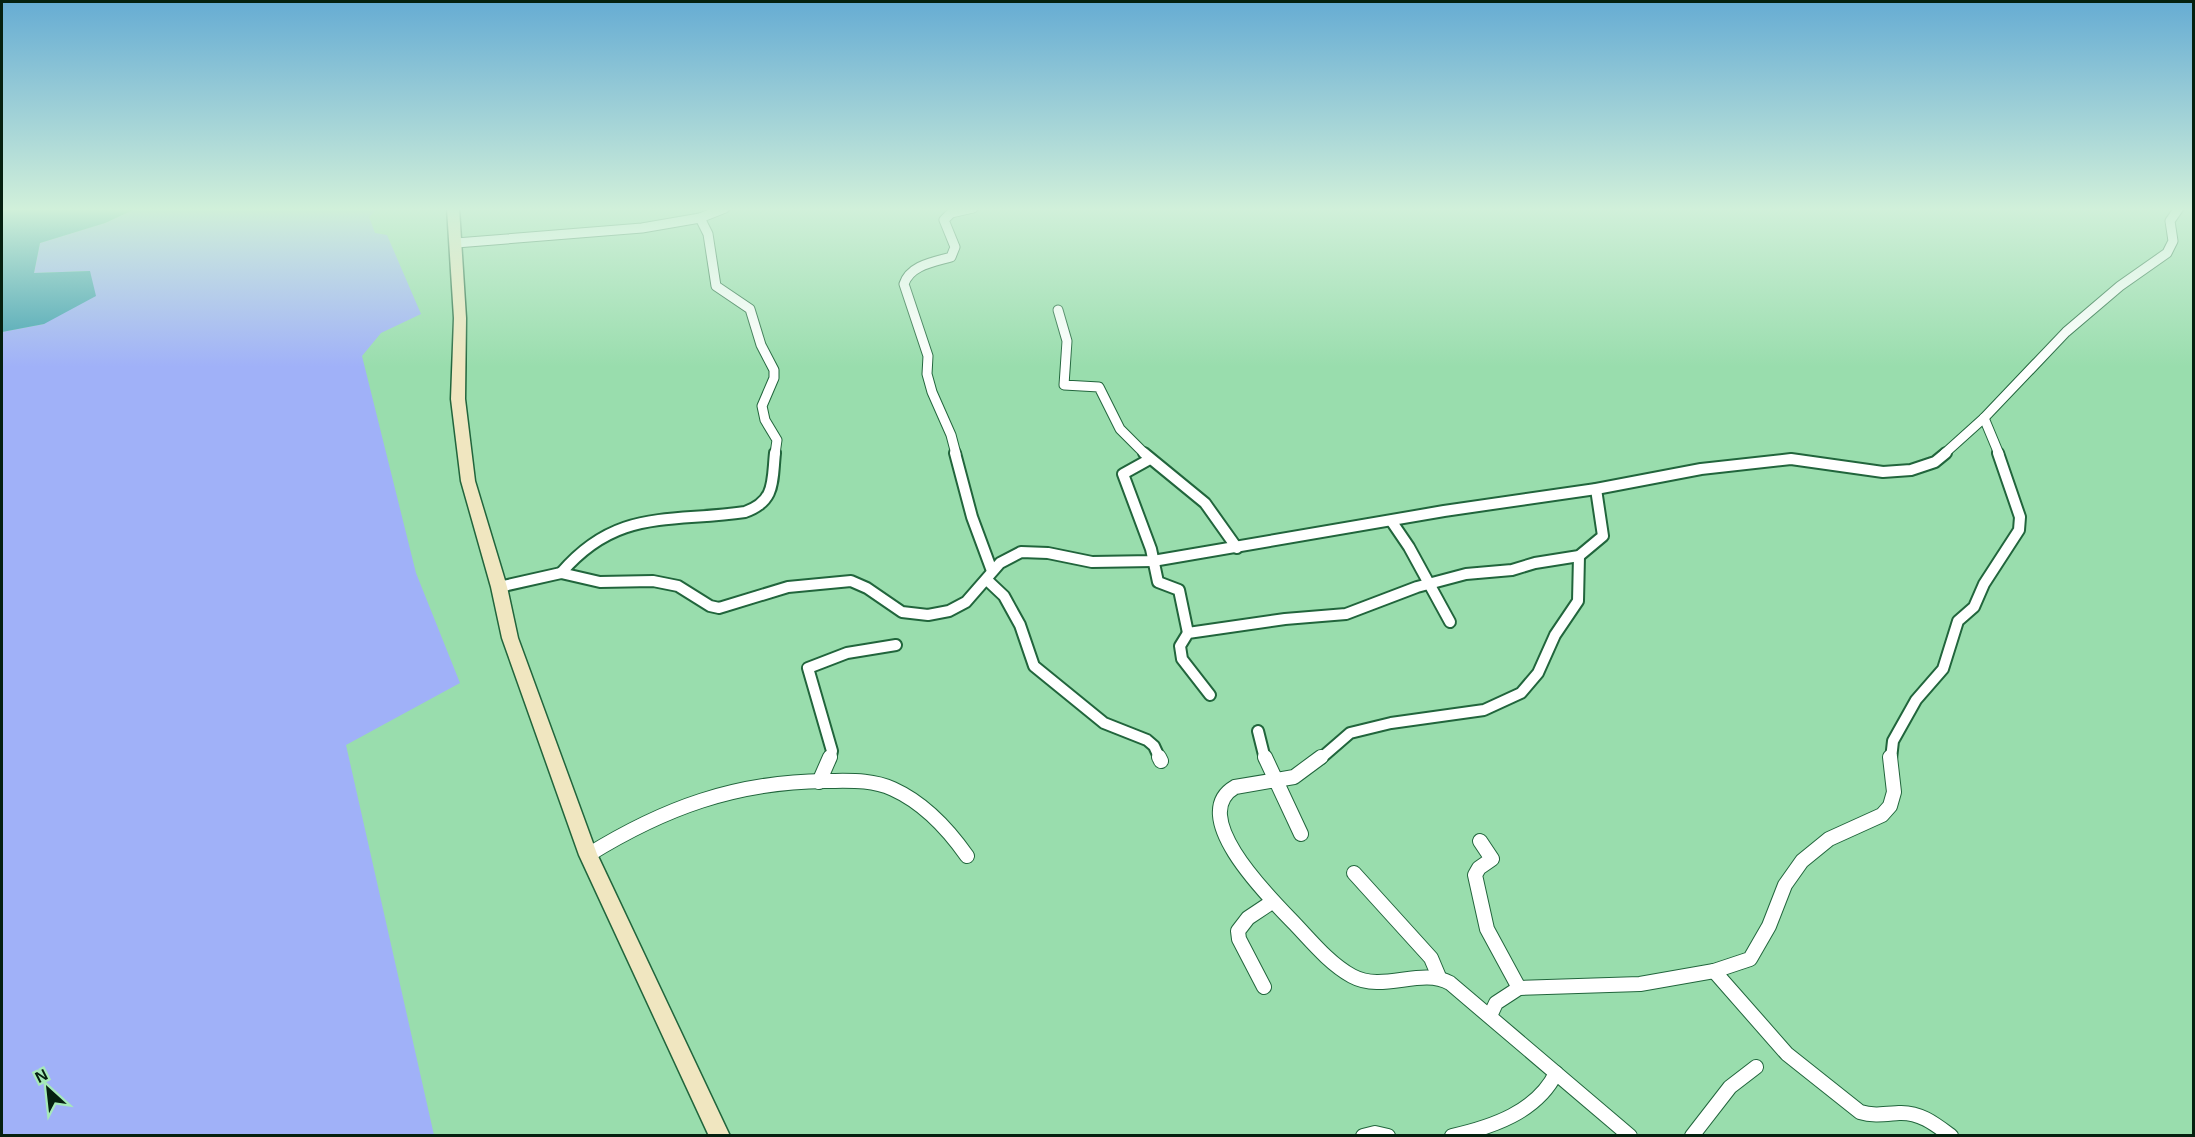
<svg xmlns="http://www.w3.org/2000/svg" width="2195" height="1137" font-family="Arial,sans-serif">
<style>
.green{fill:#a0b1f8}
.water{fill:#43a0b3}
.lines{fill:none;stroke-linecap:round;stroke-linejoin:round}
.minor-far2-casing{stroke:#21653c;stroke-width:11}
.minor-far1-casing{stroke:#21653c;stroke-width:14}
.minor-casing{stroke:#21653c;stroke-width:16}
.secondary-casing{stroke:#21653c;stroke-width:3}
.minor-far2{stroke:#fff;stroke-width:9}
.minor-far1{stroke:#fff;stroke-width:10}
.minor{stroke:#fff;stroke-width:14}
.secondary{fill:#f0e6c0;fill-rule:evenodd}
</style>
<rect width="100%" height="100%" fill="#99ddad"/>
<path class="green" d="M137,208H378L369,217L375,233L387,235L421,314L381,333L362,356L416,573L460,683L346,745L434,1135L2,1136V332L44,324L89,271L34,273L40,243L105,223Z"/>
<path class="water" d="M12,208H137L105,223L40,243L34,273L90,271L96,296L44,324L2,332V211Z"/>
<g class="lines">
<defs>
<g id="minor-far2">
<path d="M700,218L708,234L716,286L750,309L761,345L774,370V378L762,406L765,420L777,440L775,454"/>
<path d="M456,243L642,228L700,218L725,208"/>
<path d="M1058,310L1067,341L1064,385L1099,387L1120,429L1145,454"/>
<path d="M1984,418L1999,454"/>
<path d="M956,454L951,435L932,392L927,374L928,356L904,284C910,265 934,262 951,257L955,247L944,220L951,213L973,208"/>
<path d="M1944,454L1984,418L2066,332L2120,286L2167,253L2173,241L2170,221L2179,208"/>
</g>
<g id="minor-far1">
<path d="M955,453L972,517L992,571"/>
<path d="M1144,453L1205,503L1237,548"/>
<path d="M1150,459L1123,474L1151,549L1158,582L1179,590L1188,633"/>
<path d="M1392,522L1409,547L1450,622"/>
<path d="M561,573C617,508 668,523 745,512C776,501 772,481 775,453"/>
<path d="M987,580L1004,596L1020,625L1034,666L1104,723L1147,740L1154,746L1160,759"/>
<path d="M499,587L561,573L600,582L653,581L678,586L710,606L719,608L788,587L851,581L867,588L902,612L928,615L949,611L966,602L1000,563L1021,552L1048,553L1092,562L1153,561L1444,511L1596,489L1701,469L1791,459L1883,472L1911,470L1935,462L1946,453"/>
<path d="M1210,695L1182,659L1180,646L1188,633L1285,619L1346,614L1417,587L1466,574L1512,570L1535,563L1579,556L1603,536L1596,489"/>
<path d="M1258,731L1265,759"/>
<path d="M830,759L832,751L808,668L847,653L896,645"/>
<path d="M1320,759L1350,733L1391,723L1484,710L1521,693L1538,673L1555,635L1578,601L1579,556"/>
<path d="M1891,759L1893,741L1916,700L1943,669L1958,621L1974,607L1984,584L2019,530L2020,517L1998,453"/>
</g>
<g id="minor">
<path d="M1159,757L1161,761"/>
<path d="M1265,757L1301,834"/>
<path d="M1321,757L1294,777L1235,787C1185,816 1273,901 1295,924C1312,942 1330,964 1352,976C1383,993 1421,967 1450,983L1630,1136"/>
<path d="M1890,757L1894,792L1890,806L1882,815L1829,839L1802,861L1785,885L1769,926L1750,959L1714,971L1787,1054L1860,1112C1873,1116 1885,1114 1899,1113C1920,1112 1935,1124 1951,1136"/>
<path d="M819,782L830,757"/>
<path d="M1480,841L1492,859L1479,868L1475,875L1487,929L1519,988"/>
<path d="M588,855C664,808 735,782 825,781C849,781 871,779 893,789C924,803 948,829 967,856"/>
<path d="M1354,873L1431,958L1439,977"/>
<path d="M1264,987L1239,939L1238,931L1248,918L1272,902"/>
<path d="M1490,1016L1496,1003L1519,988L1640,984L1714,971"/>
<path d="M1363,1136L1375,1133L1388,1136"/>
<path d="M1452,1136C1492,1127 1537,1112 1556,1073"/>
<path d="M1692,1136L1730,1087L1756,1067"/>
</g>
<path id="secondary" d="M447,208H459L466,318L465,399L475,481L507,587L518,638L597,854L730,1136H709L579,855L502,638L491,587L461,481L451,399L454,318Z"/>
</defs>
<use href="#minor-far2" class="minor-far2-casing"/>
<use href="#minor-far1" class="minor-far1-casing"/>
<use href="#minor" class="minor-casing"/>
<use href="#secondary" class="secondary-casing"/>
<use href="#minor-far2" class="minor-far2"/>
<use href="#minor-far1" class="minor-far1"/>
<use href="#minor" class="minor"/>
<use href="#secondary" class="secondary"/>
</g>
<linearGradient id="sky" x2="0" y2="1"><stop stop-color="#66acd3"/><stop offset="0.57" stop-color="#d1f0da"/><stop offset="1" stop-color="#d1f0da" stop-opacity="0"/></linearGradient>
<rect width="2195" height="367" fill="url(#sky)"/>
<rect width="2195" height="1137" fill="none" stroke="#05200f" stroke-width="6"/>
<g transform="translate(48 1089) rotate(333)" stroke="#a6eab9" stroke-width="4.5" paint-order="stroke">
<path d="M0-4.5L10 22L0 15L-10 22Z" fill="#05200f"/>
<text y="-9" font-size="16" font-weight="bold" text-anchor="middle" fill="#05200f">N</text>
</g>
</svg>
